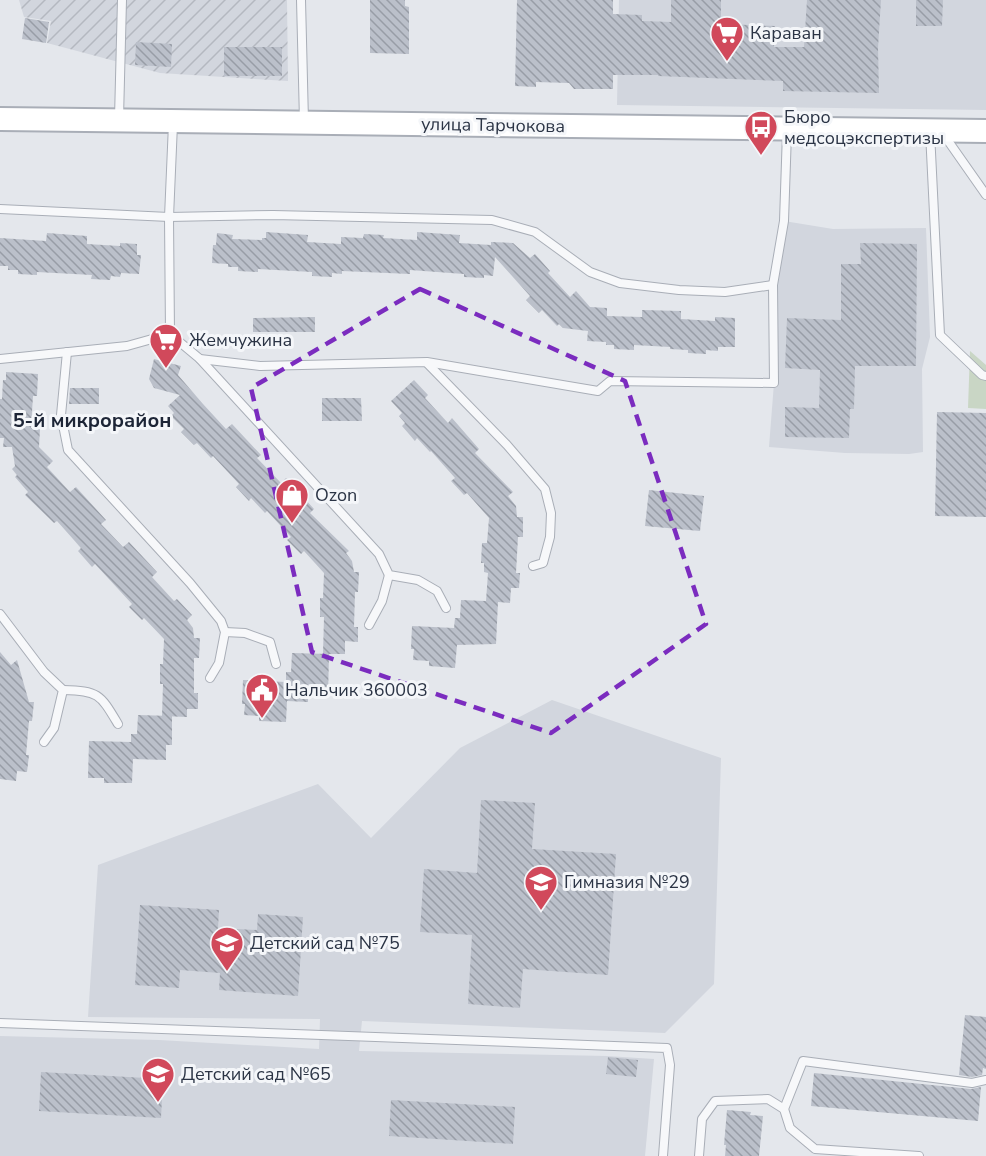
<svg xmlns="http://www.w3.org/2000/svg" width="986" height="1156" font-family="'Nunito Sans',sans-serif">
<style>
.built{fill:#d2d6de}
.industrial{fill:url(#industrial-furrows)}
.green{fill:#c9d6c5}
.building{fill:url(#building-back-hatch)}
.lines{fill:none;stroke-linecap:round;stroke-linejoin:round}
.service-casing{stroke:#a9aeb7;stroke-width:10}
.secondary-casing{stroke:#a9aeb7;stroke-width:26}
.service{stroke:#f7f8fa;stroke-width:8}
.secondary{stroke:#fff;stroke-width:22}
.marked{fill:none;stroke:#7b2cbf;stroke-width:4.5;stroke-dasharray:12 8;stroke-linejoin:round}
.labels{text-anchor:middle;stroke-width:6;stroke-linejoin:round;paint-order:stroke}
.poi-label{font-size:18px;fill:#2b3445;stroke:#f4f6f9;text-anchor:start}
.street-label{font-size:18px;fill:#2b3445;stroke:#f4f6f9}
.neighbourhood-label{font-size:20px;font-weight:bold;fill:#1d2536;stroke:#f4f6f9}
</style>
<defs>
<pattern id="industrial-furrows" width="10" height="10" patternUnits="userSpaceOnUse" patternTransform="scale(1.5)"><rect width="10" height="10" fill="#d2d6de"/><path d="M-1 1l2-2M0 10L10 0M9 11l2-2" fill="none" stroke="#b4b8c0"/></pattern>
<pattern id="building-back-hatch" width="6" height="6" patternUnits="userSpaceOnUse" patternTransform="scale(1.5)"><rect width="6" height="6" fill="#bbc0ca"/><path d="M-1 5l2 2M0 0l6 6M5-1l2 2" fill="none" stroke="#989da6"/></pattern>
</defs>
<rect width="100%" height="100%" fill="#e4e7ec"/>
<g class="built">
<path d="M619,0H986V110L617,105Z"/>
<path d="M784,221L833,229L926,228L930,337L922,369L923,452L909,454L845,453L769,447L774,383L773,285Z"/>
<path d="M552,700L721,758L714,984L665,1033L362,1021L359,1051L607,1056L654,1059L645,1156H0V1036L159,1040L319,1049L320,1019L88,1017L98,865L318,784L371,838L460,748Z"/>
</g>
<path class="industrial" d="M19,0H287L288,81L160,73L47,43L51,21L24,17Z"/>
<path class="green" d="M970,351L986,365V409L968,408Z"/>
<g class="building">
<path d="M370,0H405V6L409,7V54L370,53Z"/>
<path d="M517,0H613V14L642,15V21L671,22V0H721V24L775,26L774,47H804L807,0H881L878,48L879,93L783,91V81L658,76V75H613V89H574L569,83L536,82V87L515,86Z"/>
<path d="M916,0H943L942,26H916Z"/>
<path d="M25,18L49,22L46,43L22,39Z"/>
<path d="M136,42L172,44L171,67L135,65Z"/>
<rect x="224" y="47" width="58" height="29"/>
<path d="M266,232L308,235L307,242L341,244V237L363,238L364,234L384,235L383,238L417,240V232L460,235L459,243L491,245V242L513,243L530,258L535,254L550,271L548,273L570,297L576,291L590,307L607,308V316L642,317V310L681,311V319L715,321V317L735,318V347H718V351L706,350V354L688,353V350L670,349V347L634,345V350L614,349V345H606V342L587,341L588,331L563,328L559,324L557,326L542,310L539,313L526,300L530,296L495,257L493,276L484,275V278L464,277V274L410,270V274L342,271V274L332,273V277L312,276V272L258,269V272L238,271V267H228V264L212,263L213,245H216L217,233L233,235L232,239L262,240V238H266Z"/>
<path d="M47,233L87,236V244L120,246V243L137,244V255H141L139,274L121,273L120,277L111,276L110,280L91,279L92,275L37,272V275L18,274V270H8V266H0V238L46,241Z"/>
<path d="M860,243L917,244L916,366H855L854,409H850L849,438L785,437V407L819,408L820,370L785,368L787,318L841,320V264H861Z"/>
<path d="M315,317V332H253V318Z"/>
<path d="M154,359L181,366L178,375L203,404L226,429L232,424L261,455L257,458L281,483L286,478L314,509L310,513L349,551L346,553L352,561L354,572H359L358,592H355L354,627H358V642L345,641V654H323L324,617H320V598H323L324,573L304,551L301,554L287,540L291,537L267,511L265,513L251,498L249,501L236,487L239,484L213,456L211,458L197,443L194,445L181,432L184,429L171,416L174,413L168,406L180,395L154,388L149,379Z"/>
<path d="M6,372L38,374L37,396H33L31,428L40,429L39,447L53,461L47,467L70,492L76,487L106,520L101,524L123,547L129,542L157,572L152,577L174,601L177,599L192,615L187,620L193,628L194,638H200L199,658H194V693H198V709H187V717L162,716L163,684H160V664H163L164,639L144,618L142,620L129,607L132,604L95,564L92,567L78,551L81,548L57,521L54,523L25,495L28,492L15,477L17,475L12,469L15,466L12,447H3L4,438H0V399H2L3,380H6Z"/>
<path d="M414,380L428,395L425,398L448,423L452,418L479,449L475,453L513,492L508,496L516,506L517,517H523V537H518L516,573H520L519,588H511L510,603L498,602L496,644L457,645L455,668L429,666V661L413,660L414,649H411L412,626L454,628L455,618H460L461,600L486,601L488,573L484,572V563H481L482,543H487L489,518L467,493L464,495L451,481L455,478L431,451L430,452L417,438L415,441L402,426L405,423L399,416L402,413L391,401Z"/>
<path d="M70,388H99V404H69Z"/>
<path d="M322,398H361L362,421H322Z"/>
<path d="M937,412L986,413V517L935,516Z"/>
<path d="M649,490L704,496L700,531L645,526Z"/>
<path d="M0,652L11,665L17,660L29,702H34L32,721H29L26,755H29L27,772L17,771L16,781L0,779Z"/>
<path d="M292,653L329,654L328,697H308V702L287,701L286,722L259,721V716L244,715L245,704H242L243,680L286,682V672H291Z"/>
<path d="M138,715L172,716V745H166V760L133,759L132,783H104V778H88L89,741L131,742V734H137Z"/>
<path d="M481,800L535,803L532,849L616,854L608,975L523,969L520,1008L468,1004L472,935L420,932L424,869L477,873Z"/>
<path d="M140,905L219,910L218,928L257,930L258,914L303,917L298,996L219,990L220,973L180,970L179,988L135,985Z"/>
<path d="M965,1015L986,1017V1069L983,1068L982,1075L972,1077L959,1075Z"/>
<path d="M608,1057L638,1060L636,1077L606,1074Z"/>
<path d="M41,1072L163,1079L161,1118L39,1111Z"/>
<path d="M814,1073L971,1089L981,1087L978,1121L811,1106Z"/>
<path d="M391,1100L515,1107L513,1144L389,1136Z"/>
<path d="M727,1110L751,1112L750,1115L763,1116L759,1156H725L726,1145H724Z"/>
</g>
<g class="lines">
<defs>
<g id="service">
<path d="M301,0L304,121"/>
<path d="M119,118L122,0"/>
<path d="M930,132L940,335L982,375L986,376"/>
<path d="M944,135L986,195"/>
<path d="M0,209L169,217L273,215L492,220L535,232L590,272L620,283L679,290L725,292L773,285"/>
<path d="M170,334L200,359L260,366L427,362L598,391L610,381L774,383L773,285L784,221L787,132"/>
<path d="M67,352L61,415L68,450L190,583L221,621L225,632L219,663L210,678"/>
<path d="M0,359L127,346L170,334L169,217L173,124"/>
<path d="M200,359L379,554L389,575L418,580L437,591L446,608"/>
<path d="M427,363L507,445L545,489L551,513L550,537L543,563L533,566"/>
<path d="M0,614L44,672L63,690L54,728L44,742"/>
<path d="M369,625L382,601L389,575"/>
<path d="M225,632L245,633L270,642L276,664"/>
<path d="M63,690C99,691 100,694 118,724"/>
<path d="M0,1023L667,1048L670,1065L663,1156"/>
<path d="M784,1109L803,1061L972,1083L986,1080"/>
<path d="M699,1156L702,1119L715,1101L768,1099L784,1109L790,1128L815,1149L919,1156"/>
</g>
<path id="secondary" d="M0,119L986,131"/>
</defs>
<use href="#service" class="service-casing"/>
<use href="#secondary" class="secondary-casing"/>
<use href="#service" class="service"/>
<use href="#secondary" class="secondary"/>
</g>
<path class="marked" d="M420,289L625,381L706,624L551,733L312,652L251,388Z"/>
<defs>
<symbol id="supermarket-pin" viewBox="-11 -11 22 30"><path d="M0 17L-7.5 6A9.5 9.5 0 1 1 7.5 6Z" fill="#d1495b" stroke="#f4f6f9"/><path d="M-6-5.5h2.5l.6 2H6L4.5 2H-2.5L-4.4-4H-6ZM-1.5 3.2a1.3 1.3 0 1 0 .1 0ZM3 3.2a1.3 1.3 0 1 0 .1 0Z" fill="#fff"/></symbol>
<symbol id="bus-pin" viewBox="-11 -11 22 30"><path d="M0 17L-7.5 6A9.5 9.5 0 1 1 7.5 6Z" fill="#d1495b" stroke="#f4f6f9"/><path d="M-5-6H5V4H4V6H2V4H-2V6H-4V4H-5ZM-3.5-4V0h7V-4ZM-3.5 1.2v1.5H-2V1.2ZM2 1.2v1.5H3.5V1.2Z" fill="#fff"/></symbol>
<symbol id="shop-pin" viewBox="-11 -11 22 30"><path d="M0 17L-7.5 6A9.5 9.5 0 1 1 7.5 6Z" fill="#d1495b" stroke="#f4f6f9"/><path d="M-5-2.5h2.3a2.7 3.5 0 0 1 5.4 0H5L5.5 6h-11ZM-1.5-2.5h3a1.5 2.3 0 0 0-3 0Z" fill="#fff"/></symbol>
<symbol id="civic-pin" viewBox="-11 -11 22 30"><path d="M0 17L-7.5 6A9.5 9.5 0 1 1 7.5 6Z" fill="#d1495b" stroke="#f4f6f9"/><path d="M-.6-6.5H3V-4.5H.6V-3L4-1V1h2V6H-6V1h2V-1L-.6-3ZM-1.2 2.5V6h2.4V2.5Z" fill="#fff"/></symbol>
<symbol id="school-pin" viewBox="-11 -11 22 30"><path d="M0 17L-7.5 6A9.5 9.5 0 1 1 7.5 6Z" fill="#d1495b" stroke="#f4f6f9"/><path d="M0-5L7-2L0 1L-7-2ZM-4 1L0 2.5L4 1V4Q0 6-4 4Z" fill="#fff"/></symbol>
</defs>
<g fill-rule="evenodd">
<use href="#supermarket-pin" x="708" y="14" width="38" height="52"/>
<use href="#bus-pin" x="742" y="108" width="38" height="52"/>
<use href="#supermarket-pin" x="147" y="321" width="38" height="52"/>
<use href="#shop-pin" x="273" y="476" width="38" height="52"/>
<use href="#civic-pin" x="243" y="671" width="38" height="52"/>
<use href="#school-pin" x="522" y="863" width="38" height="52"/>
<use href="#school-pin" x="208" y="924" width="38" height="52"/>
<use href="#school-pin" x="139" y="1055" width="38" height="52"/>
</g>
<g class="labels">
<g class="poi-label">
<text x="750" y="39">Караван</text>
<text x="784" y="123">Бюро<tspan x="784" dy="21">медсоцэкспертизы</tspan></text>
<text x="189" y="346">Жемчужина</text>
<text x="315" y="501">Ozon</text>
<text x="285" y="696">Нальчик 360003</text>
<text x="564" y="888">Гимназия №29</text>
<text x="250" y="949">Детский сад №75</text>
<text x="181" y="1080">Детский сад №65</text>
</g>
<g class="street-label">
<text transform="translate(493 125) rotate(1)" y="6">улица Тарчокова</text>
</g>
<g class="neighbourhood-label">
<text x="92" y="427">5-й микрорайон</text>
</g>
</g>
</svg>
